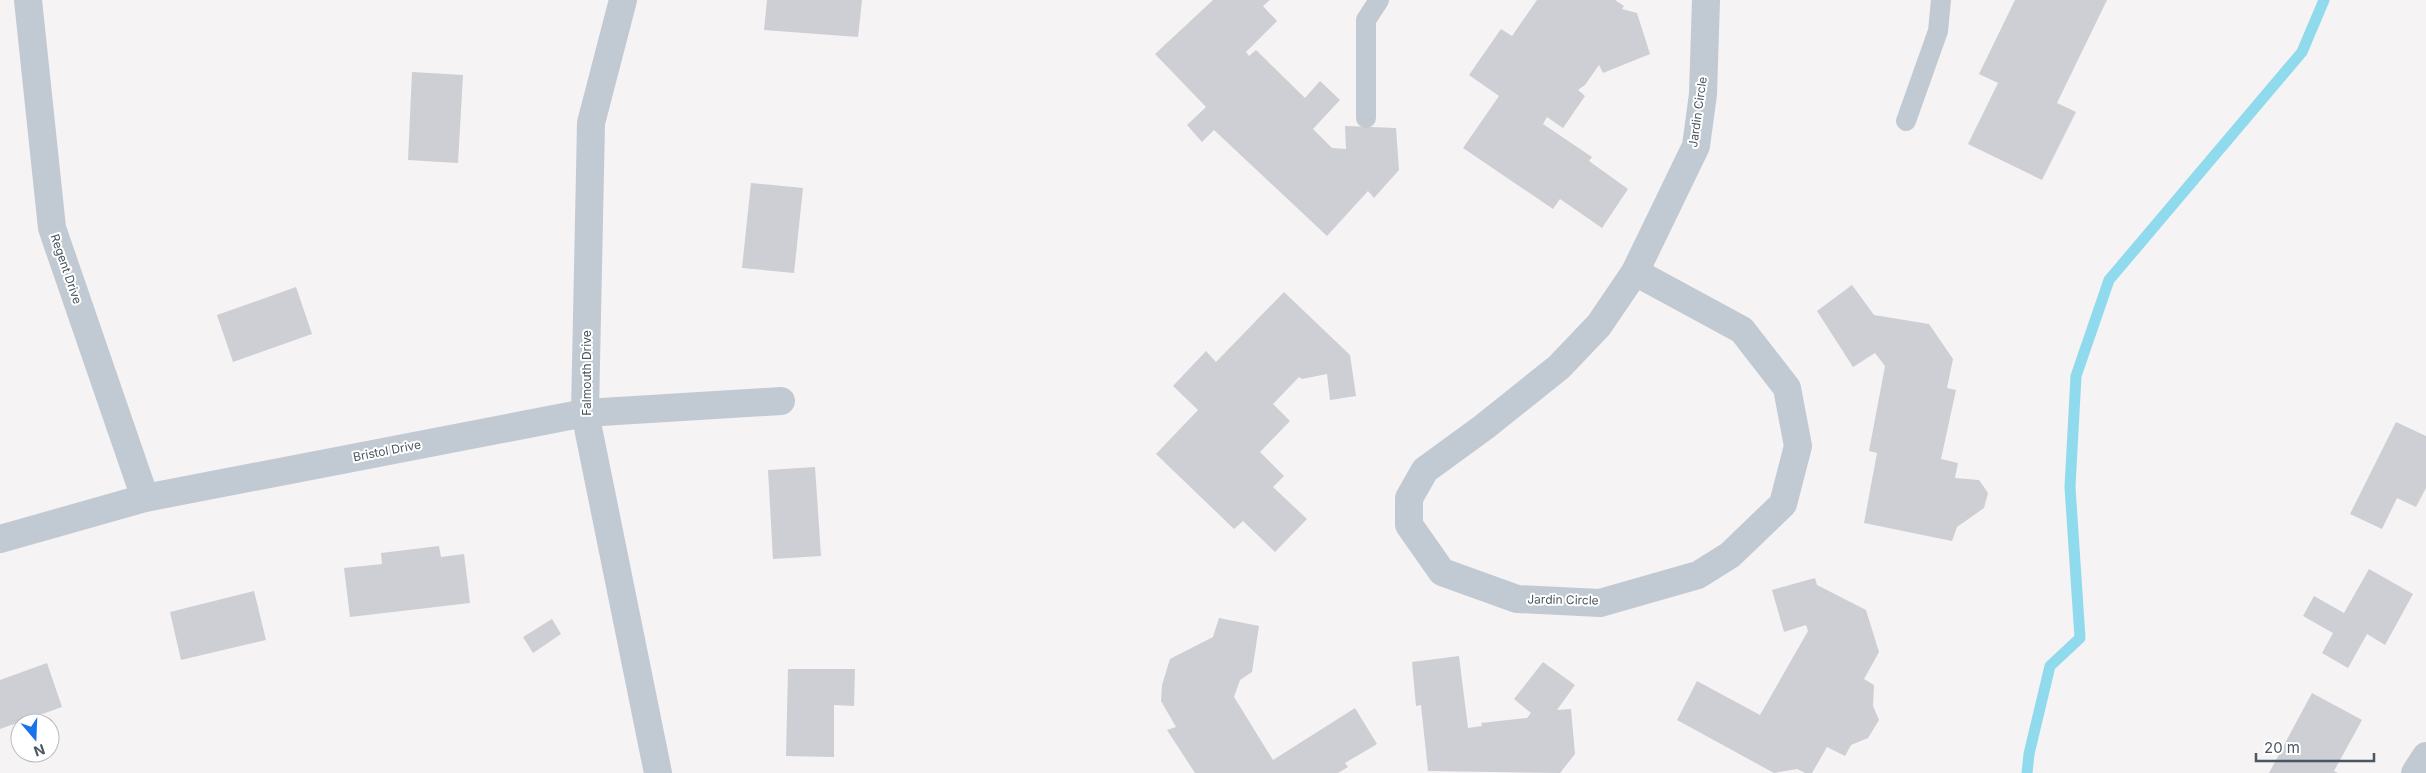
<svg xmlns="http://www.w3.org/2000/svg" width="2426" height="773" font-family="Inter,sans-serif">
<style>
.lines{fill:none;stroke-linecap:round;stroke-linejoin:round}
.stream{stroke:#90daee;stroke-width:11}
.building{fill:#cdcfd5}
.lane{stroke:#c1cad2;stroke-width:20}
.street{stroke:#c1cad2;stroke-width:28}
.labels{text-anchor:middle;stroke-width:4;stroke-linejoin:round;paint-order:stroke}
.street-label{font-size:12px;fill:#4a5661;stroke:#fff}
</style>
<rect width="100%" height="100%" fill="#f5f3f3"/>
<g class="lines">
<path class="stream" d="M2027,773L2029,754L2050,666L2080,638L2070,487L2076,376L2109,280L2302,52L2324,0"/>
</g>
<g class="building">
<path d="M767,0H862L858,37L764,30Z"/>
<path d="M1213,0H1270L1263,6L1277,21L1246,52L1249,56L1256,50L1305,98L1320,81L1340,100L1313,129L1332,148L1346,149L1345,126L1396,128L1399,170L1374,198L1368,191L1327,236L1214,130L1202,142L1187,125L1206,107L1155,54Z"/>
<path d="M1537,0H1615L1624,6L1622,9L1637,13L1650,54L1603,73L1599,65L1585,85L1578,90L1585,96L1563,128L1547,117L1543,124L1592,157L1589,161L1628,189L1602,228L1560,199L1553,209L1463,148L1499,96L1469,75L1501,29L1512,36Z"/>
<path d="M2015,0H2107L2057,103L2076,112L2042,180L1968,144L1998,83L1979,74Z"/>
<path d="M412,72L463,75L458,163L408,160Z"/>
<path d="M751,183L803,188L794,273L742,268Z"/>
<path d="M1852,285L1874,315L1929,324L1953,359L1947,388L1956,390L1941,459L1958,463L1955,478L1979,480L1988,493L1984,508L1957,527L1952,541L1864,523L1877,453L1869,451L1885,366L1875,353L1853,367L1817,311Z"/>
<path d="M296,287L312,334L233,362L217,315Z"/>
<path d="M1284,292L1350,355L1356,396L1330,400L1327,374L1302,379L1299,377L1273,404L1290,421L1260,452L1284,476L1273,487L1307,519L1275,552L1243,521L1234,529L1156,454L1198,410L1173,386L1206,351L1216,362Z"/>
<path d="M2396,422L2426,436V488L2416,507L2397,498L2382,529L2350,514Z"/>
<path d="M815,467L821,556L773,559L768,470Z"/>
<path d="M439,546L441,557L464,554L470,603L350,617L344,568L382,564L381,553Z"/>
<path d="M2369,569L2413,594L2385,645L2367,634L2348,668L2322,653L2333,633L2303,616L2314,596L2344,613Z"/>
<path d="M1815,578L1817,585L1866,610L1879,652L1864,679L1874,685L1873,706L1879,720L1868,738L1851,745L1845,756L1827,747L1812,773H1805L1797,769L1774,773L1677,720L1697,681L1760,715L1808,631L1806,625L1784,632L1772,590Z"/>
<path d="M254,591L266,640L181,660L170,612Z"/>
<path d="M1219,618L1259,626L1252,672L1240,680L1234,697L1273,760L1355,708L1377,744L1345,763L1348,767L1338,773H1195L1167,730L1176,727L1161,701L1162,685L1170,659L1213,637Z"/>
<path d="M552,619L561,634L533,653L523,637Z"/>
<path d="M1459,656L1468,728L1482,726L1481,723L1527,718L1531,713L1514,699L1543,662L1575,685L1557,710L1571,709L1575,754L1560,773L1428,771L1421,705L1416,706L1412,662Z"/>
<path d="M47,663L62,707L0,729V680Z"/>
<path d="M788,669H855L854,706L834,705V757L786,756Z"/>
<path d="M2312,693L2362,720L2334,771L2338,773H2269Z"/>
</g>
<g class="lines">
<g class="lane">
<path d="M1366,118V20L1379,0"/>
<path d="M1906,121L1938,31L1941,0"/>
</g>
<g class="street">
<path d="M28,0L52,228L145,498"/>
<path d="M623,0L591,123L585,413L658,773"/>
<path d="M1635,272L1742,330L1787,388L1798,446L1783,504L1730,555L1698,575L1600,603L1517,599L1442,572L1409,525V498L1425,470L1484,427L1559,367L1599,325Z"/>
<path d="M1635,272L1696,146L1703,94L1706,0"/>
<path d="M0,539L145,498L585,413L781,401"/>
<path d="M2415,773L2426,756"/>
</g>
</g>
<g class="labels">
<g class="street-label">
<text transform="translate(1698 112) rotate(-82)" y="4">Jardin Circle</text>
<text transform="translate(66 269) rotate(71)" y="4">Regent Drive</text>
<text transform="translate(587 373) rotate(-90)" y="4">Falmouth Drive</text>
<text transform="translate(387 451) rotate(-11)" y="4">Bristol Drive</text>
<text transform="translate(1563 600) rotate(1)" y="4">Jardin Circle</text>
</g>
</g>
<g transform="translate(35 738) rotate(161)"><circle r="24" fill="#ffffff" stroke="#b7bbc0"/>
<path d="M0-4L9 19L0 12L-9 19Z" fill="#1a73e8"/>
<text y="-8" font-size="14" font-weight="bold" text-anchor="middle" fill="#4a5661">N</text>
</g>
<path d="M2256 753v8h118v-8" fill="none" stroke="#4a5661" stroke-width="2.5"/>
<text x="2264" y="753" font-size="15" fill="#4a5661" stroke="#ffffff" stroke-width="4" paint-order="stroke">20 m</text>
</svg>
